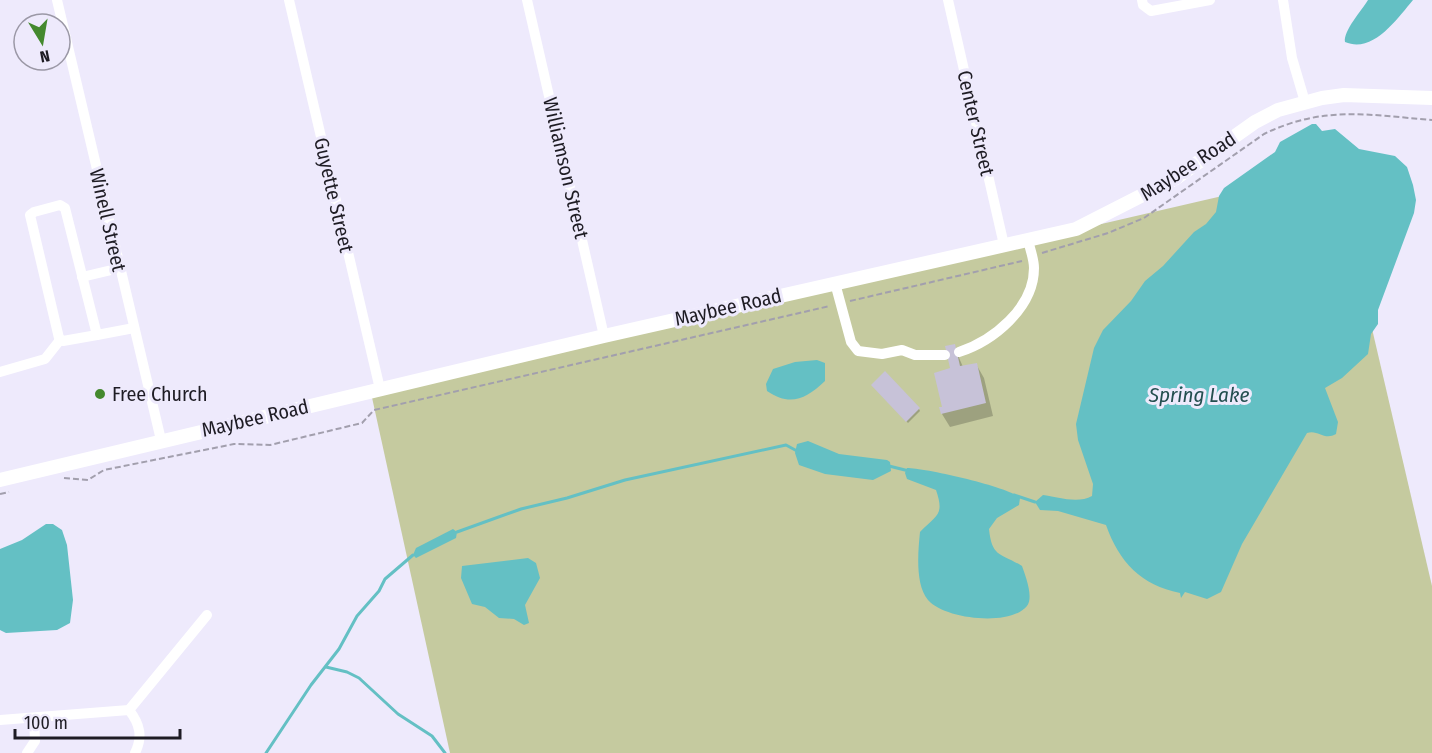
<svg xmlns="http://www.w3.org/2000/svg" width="1432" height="753" font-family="'Fira Sans Condensed',sans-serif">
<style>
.green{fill:#c5ca9f}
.water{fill:#64c0c4}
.shadow{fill:#0003}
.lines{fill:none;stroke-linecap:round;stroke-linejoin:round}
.stream{stroke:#64c0c4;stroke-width:3}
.building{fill:#c7c2d8}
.path{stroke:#a29fad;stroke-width:2;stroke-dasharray:6 3;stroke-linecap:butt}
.minor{stroke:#fff;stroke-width:10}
.major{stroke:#fff;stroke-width:14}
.poi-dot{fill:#44892e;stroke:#eeeafc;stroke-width:2}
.labels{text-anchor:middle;stroke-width:6;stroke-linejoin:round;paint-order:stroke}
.street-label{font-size:20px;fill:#1e1c24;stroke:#eeeafc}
.poi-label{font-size:20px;fill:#1e1c24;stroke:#eeeafc;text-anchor:start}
.water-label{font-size:21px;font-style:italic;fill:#244f50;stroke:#eeeafc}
</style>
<rect width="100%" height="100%" fill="#eeeafc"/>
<path class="green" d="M1335,170L1432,586V753H450L371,393Z"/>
<g class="water">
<path d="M1368,0H1413C1397,19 1373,54 1345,42C1343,31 1362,10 1368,0Z"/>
<path d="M1312,124H1316L1322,131L1335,129L1359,149L1395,156L1407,167L1413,185L1416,200L1414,213L1378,310V324L1371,334L1368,354L1342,378L1325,388L1338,422L1336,434C1324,441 1318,429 1307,433L1242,544L1221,592L1207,599L1185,592L1181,598L1180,593C1141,585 1119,562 1106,525L1058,511L1040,510L1035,502L1043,495C1057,497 1078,504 1092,496L1093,484L1078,440L1076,424L1094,348L1103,330L1131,301L1145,281L1163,266L1194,232L1206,224L1216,212L1219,196L1224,188L1275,152L1280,142Z"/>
<path d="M817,360L825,363V381C806,399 790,407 767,391L766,384L773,369L795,362Z"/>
<path d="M808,441L839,454L887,460L890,462L891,471L873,480L825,474L799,465L795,453L797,444Z"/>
<path d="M907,468C925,468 1010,487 1020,498L1019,505L997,518L989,529C992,558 1001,553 1022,566C1025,575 1034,597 1027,606C1010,627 944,619 928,600C915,585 918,551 920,532C936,515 945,516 936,490L907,479L905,473Z"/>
<path d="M46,524H53L62,530L67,545L73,600L70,623L57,630L6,633L0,630V549L22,540Z"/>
<path d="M453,529L457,532L456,538L416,558L413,555L416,548Z"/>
<path d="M528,558L536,563L540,578L525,605L529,623L524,625L514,619L499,618L485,607L472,604L461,578L462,566Z"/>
</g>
<g class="shadow">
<path d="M954,346L963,367L976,364L984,378L993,416L950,427L942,414Z"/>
<path d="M874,387L919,409L920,411L908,423Z"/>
</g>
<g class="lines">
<g class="stream">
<path d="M889,466L909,471"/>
<path d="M1014,495L1035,502"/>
<path d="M457,532L521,509L567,498L625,480L786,445L797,451"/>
<path d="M326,667L347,672L359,678L398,714L432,736L445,753"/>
<path d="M266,753L311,685L339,649L357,616L379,591L385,579L413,555"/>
</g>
</g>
<g class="building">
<path d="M955,344L960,366L977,363L986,403L941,414L939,407H942L934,373L950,368L945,346Z"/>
<path d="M885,371L920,408L906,422L871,385Z"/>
</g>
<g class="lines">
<g class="path">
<path d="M1042,253L1108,233L1144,218L1264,134C1324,105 1369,115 1432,120"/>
<path d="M850,301L1022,261"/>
<path d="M64,478L88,480L104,470L234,444L270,445L362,423L374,410L830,306"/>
<path d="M0,494L9,492"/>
</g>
<g class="minor">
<path d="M57,0L161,440"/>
<path d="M289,0L380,389"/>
<path d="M527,0L604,336"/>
<path d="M948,0L1004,245"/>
<path d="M1142,0L1143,5L1151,11L1210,0"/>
<path d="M1283,0L1292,58L1305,102"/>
<path d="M60,205L65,208L97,335L63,341L59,338L30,215L34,212Z"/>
<path d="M82,277L120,268"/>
<path d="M835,283L851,342L858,351L882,354L902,350L915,355H945"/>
<path d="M97,335L134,328"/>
<path d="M959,352C993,341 1034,308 1034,268C1034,259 1030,249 1028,240"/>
<path d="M0,372L45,359L60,340"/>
<path d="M129,710C140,724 143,737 135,753"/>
<path d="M0,720L129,710L207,615"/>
<path d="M27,753L35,741L34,718"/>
</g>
<path class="major" d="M0,480L604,336L1076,229L1176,178L1255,122L1278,110L1322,98L1344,95L1432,98"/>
</g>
<circle class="poi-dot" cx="100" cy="394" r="6"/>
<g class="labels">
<g class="street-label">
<text transform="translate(976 123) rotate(77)" y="7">Center Street</text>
<text transform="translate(1188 166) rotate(-33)" y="7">Maybee Road</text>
<text transform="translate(566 168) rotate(77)" y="7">Williamson Street</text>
<text transform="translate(334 195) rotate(77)" y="7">Guyette Street</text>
<text transform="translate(108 220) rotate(77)" y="7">Winell Street</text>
<text transform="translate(728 307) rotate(-13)" y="7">Maybee Road</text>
<text transform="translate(255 418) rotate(-13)" y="7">Maybee Road</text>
</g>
<g class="poi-label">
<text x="112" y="401">Free Church</text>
</g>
<g class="water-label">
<text x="1199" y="402">Spring Lake</text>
</g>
</g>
<g transform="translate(42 42) rotate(169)"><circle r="28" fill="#eeeafc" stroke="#9b98a6" stroke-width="1.5"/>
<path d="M0-4.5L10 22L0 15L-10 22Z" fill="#44892e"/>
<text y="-9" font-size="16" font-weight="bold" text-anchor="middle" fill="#1e1c24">N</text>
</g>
<path d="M15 729v9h165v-9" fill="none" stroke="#1e1c24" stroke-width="3"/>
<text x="24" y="729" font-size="18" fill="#1e1c24" stroke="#eeeafc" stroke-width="4.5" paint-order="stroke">100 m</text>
</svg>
